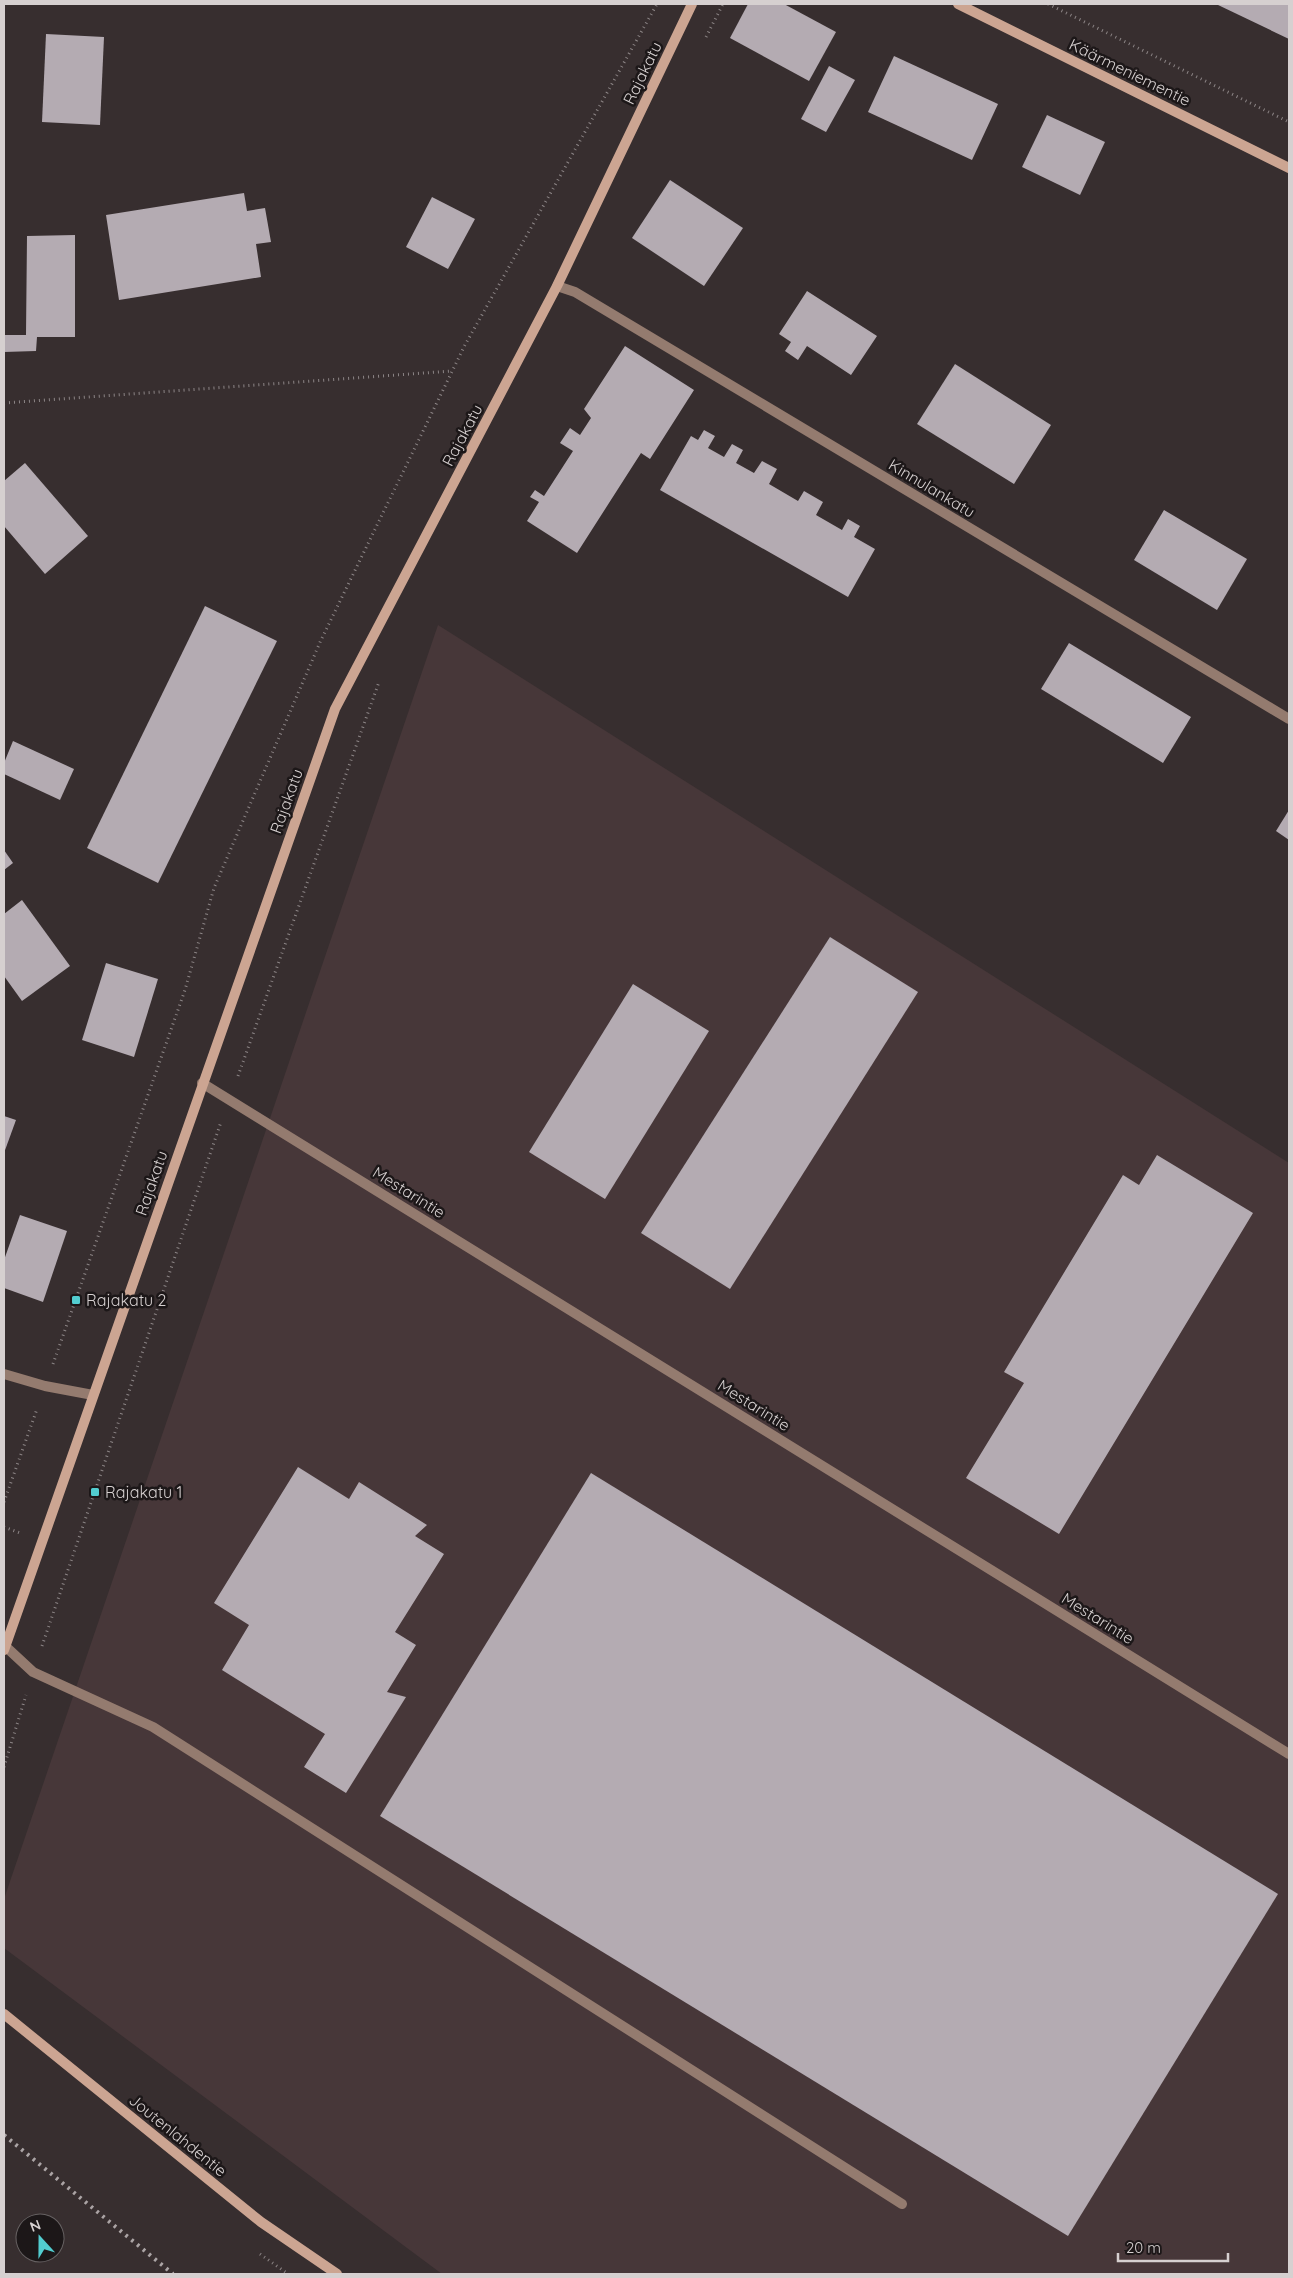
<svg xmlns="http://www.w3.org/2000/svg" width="1293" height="2278" font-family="Quicksand,sans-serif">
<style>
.built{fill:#473739}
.building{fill:#b4abb2}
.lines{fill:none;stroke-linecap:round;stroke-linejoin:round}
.path{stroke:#8c8586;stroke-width:3;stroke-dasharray:1 4;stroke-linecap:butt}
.lane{stroke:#947b6f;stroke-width:10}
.street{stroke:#947b6f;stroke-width:10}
.secondary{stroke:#cca592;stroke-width:10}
.rail{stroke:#aba4a5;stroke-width:4;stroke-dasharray:2.5 5;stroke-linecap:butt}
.poi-dot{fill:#52cdd0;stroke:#1c1718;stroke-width:2}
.labels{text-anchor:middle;stroke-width:5;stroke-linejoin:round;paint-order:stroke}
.street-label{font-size:16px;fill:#d6d0d0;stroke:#1c1718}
.poi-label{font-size:16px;fill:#d6d0d0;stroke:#1c1718;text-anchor:start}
</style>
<rect width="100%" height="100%" fill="#372e2f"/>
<path class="built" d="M438,625L1289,1163V2274H442L4,1948V1899Z"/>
<g class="building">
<path d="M748,4H784L836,32L809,81L730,38Z"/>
<path d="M1216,4H1289V39Z"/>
<path d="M46,34L104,37L100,125L42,122Z"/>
<path d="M894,56L998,104L972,160L868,112Z"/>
<path d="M829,66L855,80L826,132L801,119Z"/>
<path d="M1047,115L1105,142L1080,195L1022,167Z"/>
<path d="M670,180L743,228L704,286L632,238Z"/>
<path d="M244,193L247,211L265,208L271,242L256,244L261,277L119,300L106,215Z"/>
<path d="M432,197L475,219L448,269L406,247Z"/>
<path d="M75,235V337H37L36,351L4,352V335H26L27,236Z"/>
<path d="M807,291L877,336L851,375L807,346L798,360L785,351L791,342L779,334Z"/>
<path d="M625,346L694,390L650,459L641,453L577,553L527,521L539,502L530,497L535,490L544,496L573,451L560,443L570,428L580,435L591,418L584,409Z"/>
<path d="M955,364L1051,425L1014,484L917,424Z"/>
<path d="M704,430L715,436L708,448L724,457L732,444L743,450L736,463L754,473L762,461L777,469L769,484L798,501L804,491L823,502L816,515L842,530L848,519L860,526L854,537L875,549L848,597L660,490L691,436L698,440Z"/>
<path d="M25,463L88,536L45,574L4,526V481Z"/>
<path d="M1164,510L1247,559L1217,610L1134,560Z"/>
<path d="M205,606L277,641L158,883L87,848Z"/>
<path d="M1069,643L1191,717L1163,763L1041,689Z"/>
<path d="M13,741L74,769L60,800L4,774V763Z"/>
<path d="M1289,810V840L1276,831Z"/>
<path d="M4,850L13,863L4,870Z"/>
<path d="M22,900L70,966L22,1001L4,976V914Z"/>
<path d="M830,937L918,992L730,1289L641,1233Z"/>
<path d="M106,963L158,979L134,1057L82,1040Z"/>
<path d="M633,984L709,1031L605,1199L529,1152Z"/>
<path d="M4,1116L16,1120L4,1153Z"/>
<path d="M1157,1155L1253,1213L1059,1534L966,1478L1024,1383L1004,1372L1123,1175L1139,1185Z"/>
<path d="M20,1215L67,1231L43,1302L4,1288V1260Z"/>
<path d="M298,1467L349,1499L359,1482L427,1525L415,1536L444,1554L395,1632L416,1645L387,1692L406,1697L346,1793L304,1767L325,1734L222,1670L249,1625L214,1603Z"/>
<path d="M591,1473L1278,1894L1068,2236L380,1816Z"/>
</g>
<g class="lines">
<g class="path">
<path d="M1048,4L1289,122"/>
<path d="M706,37L723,4"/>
<path d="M4,403L452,371"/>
<path d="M238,1076L379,682"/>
<path d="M53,1364L185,990L214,888L321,640L465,345L657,4"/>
<path d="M4,1502L37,1409"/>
<path d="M4,1527L20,1533"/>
<path d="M42,1646L221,1122"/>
<path d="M4,1767L26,1695"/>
<path d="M260,2254L288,2274"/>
</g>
<path class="lane" d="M5,1646L33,1672L153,1727L902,2204"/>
<g class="street">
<path d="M557,286L575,292L1289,719"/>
<path d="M202,1083L1289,1754"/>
<path d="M4,1374L45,1386L93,1395"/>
</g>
<g class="secondary">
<path d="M958,4L1289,168"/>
<path d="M4,1650L335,709L557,286L692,4"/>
<path d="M4,2014L261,2222L337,2274"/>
</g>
<path class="rail" d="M4,2135L173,2274"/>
</g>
<g class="poi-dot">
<rect x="71" y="1295" width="10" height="10" rx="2.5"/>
<rect x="90" y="1487" width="10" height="10" rx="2.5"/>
</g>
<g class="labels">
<g class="street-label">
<text transform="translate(1130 72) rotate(26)" y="6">Käärmeniementie</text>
<text transform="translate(642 73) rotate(-64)" y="6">Rajakatu</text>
<text transform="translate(462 435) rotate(-62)" y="6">Rajakatu</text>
<text transform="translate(932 488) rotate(31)" y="6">Kinnulankatu</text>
<text transform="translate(286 801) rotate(-70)" y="6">Rajakatu</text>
<text transform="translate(151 1183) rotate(-71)" y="6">Rajakatu</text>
<text transform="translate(409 1192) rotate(32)" y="6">Mestarintie</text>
<text transform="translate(754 1405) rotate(32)" y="6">Mestarintie</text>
<text transform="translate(1098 1618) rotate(32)" y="6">Mestarintie</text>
<text transform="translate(178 2135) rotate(39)" y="6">Joutenlahdentie</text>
</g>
<g class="poi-label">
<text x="86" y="1306">Rajakatu 2</text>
<text x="105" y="1498">Rajakatu 1</text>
</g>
</g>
<rect width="1293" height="2278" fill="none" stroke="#d6d0d0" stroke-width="10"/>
<g transform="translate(40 2238) rotate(339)"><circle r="24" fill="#1c1718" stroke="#666162"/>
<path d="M0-4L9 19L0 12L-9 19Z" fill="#52cdd0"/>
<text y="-8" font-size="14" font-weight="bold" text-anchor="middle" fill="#d6d0d0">N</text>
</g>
<path d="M1118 2253v8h110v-8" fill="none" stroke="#d6d0d0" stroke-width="2.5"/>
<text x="1126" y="2253" font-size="15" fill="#d6d0d0" stroke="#1c1718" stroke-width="4" paint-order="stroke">20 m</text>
</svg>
